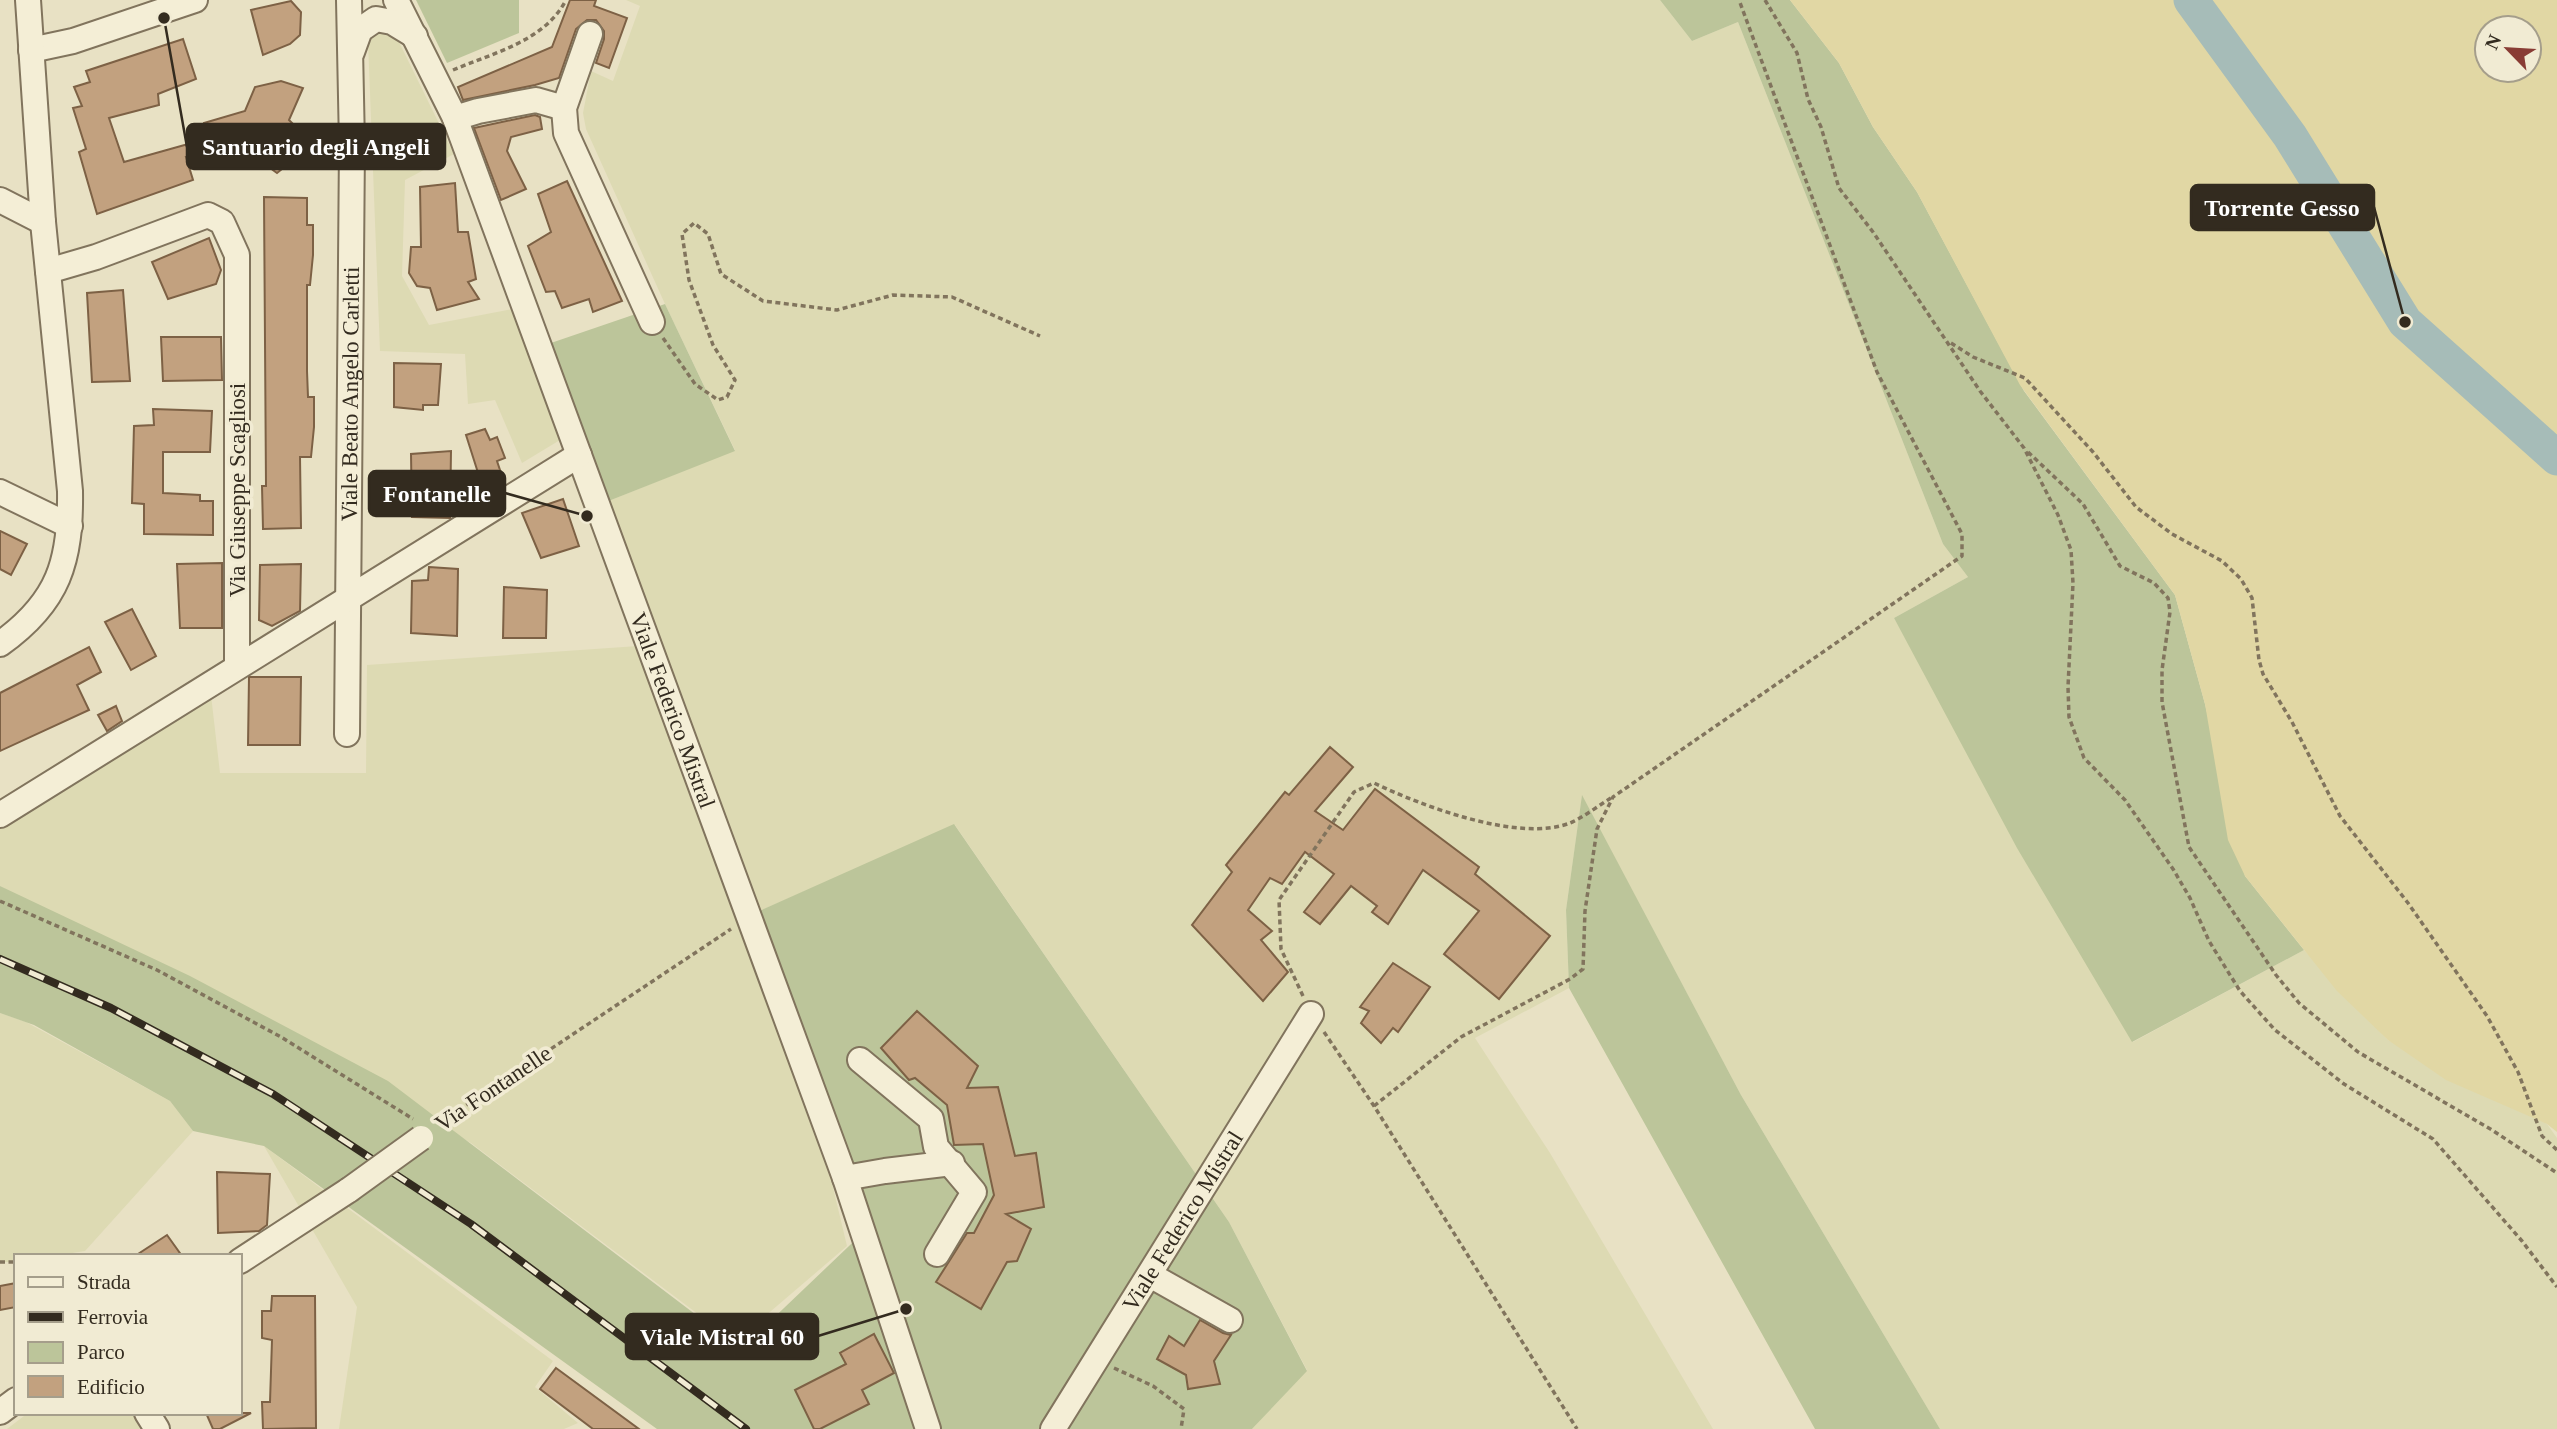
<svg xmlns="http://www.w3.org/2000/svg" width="2557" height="1429" font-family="'Times New Roman',serif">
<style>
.farmland{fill:#dddab3}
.green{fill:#bcc59a}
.sand{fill:#e1d7a4;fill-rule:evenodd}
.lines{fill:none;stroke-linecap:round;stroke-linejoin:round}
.river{stroke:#a6bcb8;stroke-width:35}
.building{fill:#c2a17f;stroke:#7d6145;stroke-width:2}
.minor-casing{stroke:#81745d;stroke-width:28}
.path{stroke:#81745d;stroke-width:3.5;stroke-dasharray:5 3.5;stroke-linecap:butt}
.minor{stroke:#f4eed6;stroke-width:24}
.rail-casing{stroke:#332b1f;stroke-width:8}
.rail{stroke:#f1ebd3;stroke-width:5;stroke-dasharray:16;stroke-linecap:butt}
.minor-bridge-casing{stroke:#81745d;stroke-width:28;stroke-linecap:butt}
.minor-bridge{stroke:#f4eed6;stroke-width:24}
.labels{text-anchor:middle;stroke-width:7;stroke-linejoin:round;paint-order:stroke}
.street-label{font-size:23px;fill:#332b1f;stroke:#f1ebd3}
.leader{fill:none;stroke:#332b1f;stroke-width:2.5}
.callout-dot{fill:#332b1f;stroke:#f1ebd3;stroke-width:2.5}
.callout{fill:#332b1f;stroke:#332b1f;stroke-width:2.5}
.callout-label{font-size:24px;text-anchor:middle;font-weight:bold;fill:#fff}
</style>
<rect width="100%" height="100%" fill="#e8e1c4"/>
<g class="farmland">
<path d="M626,0H1660L1692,41L1738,22L1943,544L1968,577L1894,618L2133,1042L2304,950L2388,1040L2547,1124L2557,1138V1429H1940L1741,1095L1582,796L1566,910L1569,988L1475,1038L1550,1153L1713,1429H1252L1307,1370L1229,1222L955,825L755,913L606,502L735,450L665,304L586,129L583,113L591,71L613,81L640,6Z"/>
<path d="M384,29L397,38L454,154L405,180L402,276L429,325L513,309L560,440L522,463L495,400L468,404L465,354L380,351L368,41Z"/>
<path d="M638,646L830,1175L847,1246L735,1342L471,1143L0,886V826L211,695L220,773H366L367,665Z"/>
<path d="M0,1013L26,1022L170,1101L193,1131L85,1251L53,1256H16V1262H0Z"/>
<path d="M264,1146L553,1361L535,1387L578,1423L564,1429H339L357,1307Z"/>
<path d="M28,1413H136L145,1429H7Z"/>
</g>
<g class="green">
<path d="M416,0H519V33L447,63Z"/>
<path d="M1660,0H1790L1839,63L1873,127L1917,192L2024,391L2175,595L2205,704L2245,876L2304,950L2132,1042L2017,848L1894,618L1968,577L1943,544L1738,22L1692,41Z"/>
<path d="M665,304L735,451L606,502L548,344Z"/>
<path d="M1582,795L1741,1095L1940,1429H1815L1569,988L1566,910Z"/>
<path d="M954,824L1229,1222L1307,1371L1252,1429H657L264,1146L193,1131L170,1101L34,1025L0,1013V886L190,976L388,1081L741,1349L870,1226L755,913Z"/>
</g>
<path class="sand" d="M1790,0H2557V1132L2547,1124L2446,1080L2388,1040L2337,991L2245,876L2228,840L2205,704L2175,595L2020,385L1917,192L1873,127L1839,63ZM2487,28H2529V70H2487Z"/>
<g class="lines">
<path class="river" d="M2191,0L2290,136L2405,322L2557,458"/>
</g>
<g class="building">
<path d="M570,0H596L594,6L627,18L609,68L596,63L604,39V31L596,20H587L576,29L559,78L535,85L463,100L458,87L552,47Z"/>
<path d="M291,1L301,12L300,35L290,44L263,55L251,10Z"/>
<path d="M183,39L196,79L158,94L159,105L109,118L124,162L206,139L204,123L245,111L255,87L281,81L303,88L289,120L313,144L277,173L262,162L254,149L224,157H186L193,180L97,214L79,152L86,149L73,108L82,106L74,87L90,82L86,71Z"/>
<path d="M535,115L540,117L542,129L511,137L507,151L526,189L501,200L474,128Z"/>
<path d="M567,181L622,301L593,312L589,299L562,308L555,291L546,292L528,246L551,232L538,194Z"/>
<path d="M455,183L458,232H468L476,279L468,282L479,299L437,310L430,288L417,286L409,273L411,247H421L420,187Z"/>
<path d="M264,197L307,198V225H313V255L310,285H307V371L308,397H314V427L311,457H300L301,528L263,529L262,486H266Z"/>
<path d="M209,238L221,270L216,284L168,299L152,262Z"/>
<path d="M123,290L130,381L92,382L87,293Z"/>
<path d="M161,337H221L222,380L163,381Z"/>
<path d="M394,363L441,364L438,405H423V410L394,407Z"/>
<path d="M153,409L212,411L210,452H163V493L200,495V501H213V535L144,534V504L132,503L134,426L154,425Z"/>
<path d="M485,429L490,440L497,437L505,458L497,461L501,473L480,479L466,435Z"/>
<path d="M451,451L450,518L412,517L411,454Z"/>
<path d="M563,499L579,546L541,558L522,513Z"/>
<path d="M0,531L27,544L11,575L0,569Z"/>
<path d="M222,563V628H180L177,564Z"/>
<path d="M301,564L300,611L272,626L259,620L260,565Z"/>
<path d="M429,567L458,569L457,636L411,633L412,581L428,580Z"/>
<path d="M504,587L547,590L546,638H503Z"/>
<path d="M132,609L156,656L131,670L105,622Z"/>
<path d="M89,647L101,672L77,685L89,710L0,751V693Z"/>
<path d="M249,677H301L300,745H248Z"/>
<path d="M116,706L122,721L107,731L98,715Z"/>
<path d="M1330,747L1353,767L1315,811L1343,830L1375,789L1479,867L1475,874L1550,936L1499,999L1444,954L1479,911L1423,870L1388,924L1372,912L1377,906L1351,886L1320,924L1304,912L1334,874L1305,852L1282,884L1270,878L1248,910L1272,931L1261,940L1288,972L1263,1001L1192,925L1232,872L1226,865L1285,792L1289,795Z"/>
<path d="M1393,963L1430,987L1398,1032L1393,1028L1381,1043L1361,1023L1369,1011L1360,1007Z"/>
<path d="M917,1011L978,1066L967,1088L998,1087L1015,1156L1036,1153L1044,1207L1006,1214L1031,1229L1017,1261L1007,1262L981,1309L936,1282L967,1233H974L994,1195L983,1144L954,1145L947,1105L915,1078L909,1080L881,1048Z"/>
<path d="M217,1172L270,1174L267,1225L259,1231L218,1233Z"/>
<path d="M167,1235L182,1256H135Z"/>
<path d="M16,1283V1307L0,1310V1286Z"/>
<path d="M272,1296H315L316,1428L263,1429L262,1402H270L272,1340L262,1338V1311H271Z"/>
<path d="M1200,1320L1223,1333L1231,1335L1214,1361L1220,1384L1188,1389L1186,1375L1157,1359L1169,1336L1184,1346Z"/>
<path d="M874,1334L894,1373L862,1390L869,1404L820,1429H814L795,1390L846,1364L840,1353Z"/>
<path d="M556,1368L639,1429H593L540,1389Z"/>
<path d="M206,1413H251L220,1429H213Z"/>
</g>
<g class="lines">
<defs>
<g id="minor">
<path id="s1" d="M396,0L455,118L845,1178L928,1429"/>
<path d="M590,34L564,108L566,133L652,322"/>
<path d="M31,50L73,41L195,0"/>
<path d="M352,52L360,30L376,19L392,22L415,36"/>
<path d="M455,118L478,111L536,100L564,108"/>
<path d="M0,200L43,222"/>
<path d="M48,271L96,257L208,215L222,222L237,255V666"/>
<path d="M0,492L70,526"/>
<path d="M0,644C59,602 71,561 70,491L43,222L28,0"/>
<path id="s2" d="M347,734L352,145L349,0"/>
<path d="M0,815L579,455"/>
<path d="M860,1060L931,1119L936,1147L974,1192L937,1254"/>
<path d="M845,1178L885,1171L952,1163"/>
<path d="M240,1261L349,1190"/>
<path d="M1150,1275L1230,1320"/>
<path d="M0,1412L16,1400"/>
<path d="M147,1413L157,1429"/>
<path id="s3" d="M1053,1429L1311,1014"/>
</g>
</defs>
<use href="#minor" class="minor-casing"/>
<g class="path">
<path d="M1765,0L1797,53L1808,99L1821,127L1839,188L1873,232L1980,391L2024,448L2058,515L2071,550L2073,583L2068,687L2069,717L2084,758L2125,800L2173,869L2190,898L2209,941L2240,991L2275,1030L2344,1084L2433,1139L2522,1241L2557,1287"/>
<path d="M453,70C493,53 545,41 566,0"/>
<path d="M663,338L695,384L718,400L727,397L735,380L713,345L689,280L682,234L694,223L708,234L721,274L763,301L837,310L893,295L952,297L1040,336"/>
<path d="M1951,343L1973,357L2025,378L2093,452L2136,507L2172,534L2222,561L2241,579L2252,598L2259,660L2263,674L2292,722L2340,816L2408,903L2487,1016L2518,1072L2542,1136L2557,1150"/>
<path d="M2028,452L2083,504L2120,566L2154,583L2168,598L2170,612L2162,670V702L2189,847L2276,975L2299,1003L2358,1052L2492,1130L2557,1173"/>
<path d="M0,901L157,970L281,1037L413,1119"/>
<path d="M1303,996L1281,949L1279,900L1354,792L1374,783C1422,806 1519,843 1570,823C1584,817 1598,806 1611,798"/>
<path d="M1324,1032L1374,1106L1577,1429"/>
<path d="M1374,1106L1461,1037L1570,979L1583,969L1585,911L1597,829L1613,797L1962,556V534L1877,372L1739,0"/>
<path d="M438,1124L731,929"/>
<path d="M0,1262H16"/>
<path d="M1114,1368L1153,1386L1184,1409L1181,1429"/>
</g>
<use href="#minor" class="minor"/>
<defs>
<path id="rail" d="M0,959L111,1008L273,1094L471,1224L746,1429"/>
</defs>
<use href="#rail" class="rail-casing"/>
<use href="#rail" class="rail"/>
<defs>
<path id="minor-bridge" d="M349,1190L421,1138"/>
</defs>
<use href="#minor-bridge" class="minor-bridge-casing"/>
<use href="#minor-bridge" class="minor-bridge"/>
</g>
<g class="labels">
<g class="street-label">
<text dy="8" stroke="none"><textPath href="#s2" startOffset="340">Viale Beato Angelo Carletti</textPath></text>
<text transform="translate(237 490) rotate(-90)" y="8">Via Giuseppe Scagliosi</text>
<text dy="8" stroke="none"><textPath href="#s1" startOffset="763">Viale Federico Mistral</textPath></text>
<text transform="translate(493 1088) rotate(-34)" y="8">Via Fontanelle</text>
<text dy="8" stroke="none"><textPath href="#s3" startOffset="245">Viale Federico Mistral</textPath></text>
</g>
</g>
<path class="leader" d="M164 18L187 147M2405 322L2374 207M587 516L505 493M906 1309L818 1336"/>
<g class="callout-dot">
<circle cx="164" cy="18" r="7"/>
<circle cx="2405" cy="322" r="7"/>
<circle cx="587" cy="516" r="7"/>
<circle cx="906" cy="1309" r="7"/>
</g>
<g class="callout">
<rect x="187" y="124" width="258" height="45" rx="7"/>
<rect x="2191" y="185" width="183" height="45" rx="7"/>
<rect x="369" y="471" width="136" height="45" rx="7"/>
<rect x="626" y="1314" width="192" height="45" rx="7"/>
</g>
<g class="callout-label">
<text x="316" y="155">Santuario degli Angeli</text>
<text x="2282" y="216">Torrente Gesso</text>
<text x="437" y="502">Fontanelle</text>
<text x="722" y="1345">Viale Mistral 60</text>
</g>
<rect x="14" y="1254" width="228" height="161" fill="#f1ebd3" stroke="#a59e8b" stroke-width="2"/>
<rect x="28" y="1277" width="35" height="10" fill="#f4eed6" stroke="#a59e8b" stroke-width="2"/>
<text x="77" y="1289" font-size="21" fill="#332b1f">Strada</text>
<rect x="28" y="1312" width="35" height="10" fill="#332b1f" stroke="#a59e8b" stroke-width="2"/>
<text x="77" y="1324" font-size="21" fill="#332b1f">Ferrovia</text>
<rect x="28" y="1342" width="35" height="21" fill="#bcc59a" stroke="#a59e8b" stroke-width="2"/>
<text x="77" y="1359" font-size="21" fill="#332b1f">Parco</text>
<rect x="28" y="1376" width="35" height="21" fill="#c2a17f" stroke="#a59e8b" stroke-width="2"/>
<text x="77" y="1394" font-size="21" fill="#332b1f">Edificio</text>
<g transform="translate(2508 49) rotate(295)"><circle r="33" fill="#f1ebd3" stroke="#a59e8b" stroke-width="2"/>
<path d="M0-5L12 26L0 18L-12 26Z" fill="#893c34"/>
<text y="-10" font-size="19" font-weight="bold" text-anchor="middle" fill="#332b1f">N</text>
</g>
</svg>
